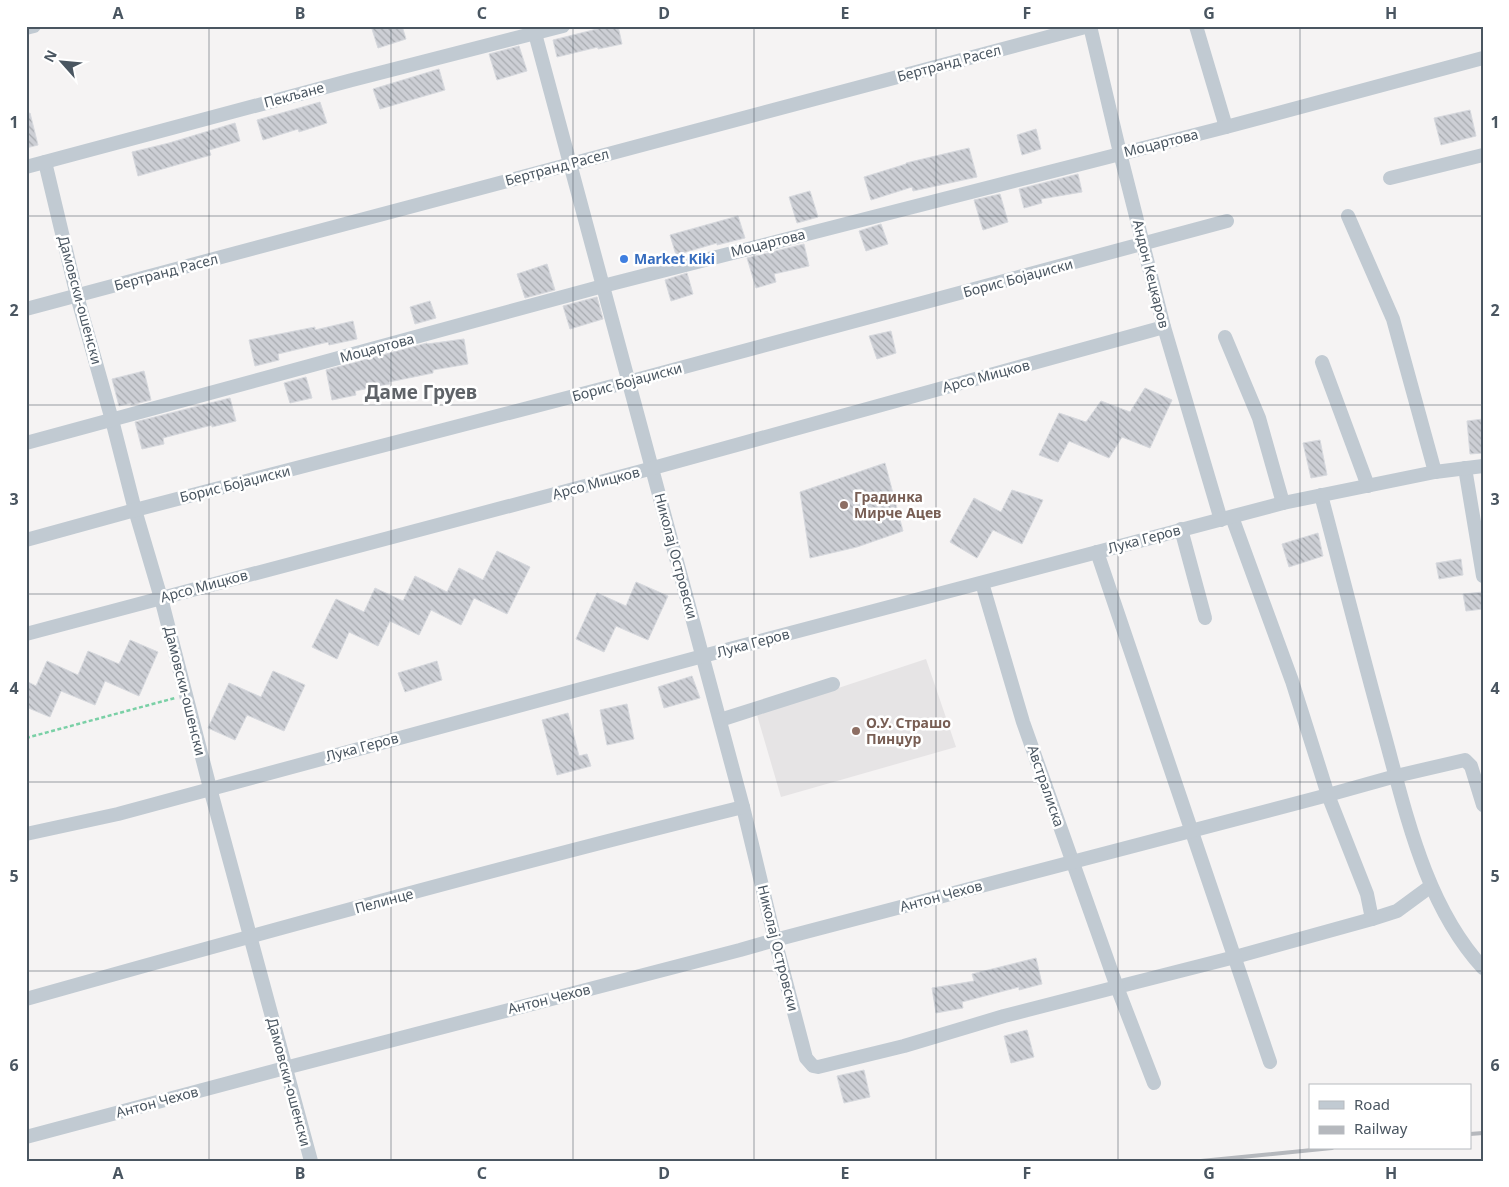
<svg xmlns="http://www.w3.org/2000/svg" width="1509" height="1187" font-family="'Noto Sans',sans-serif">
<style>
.education{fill:#e6e4e5}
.building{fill:url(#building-back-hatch);stroke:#d7d9de}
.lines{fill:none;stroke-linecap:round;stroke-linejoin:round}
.path{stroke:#7ad0a6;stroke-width:2.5;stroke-dasharray:4 2.5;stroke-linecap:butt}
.minor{stroke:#c1cad2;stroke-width:14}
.rail{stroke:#b5b8bd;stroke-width:4}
.grid{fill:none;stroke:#4a5661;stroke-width:1;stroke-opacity:0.55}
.shop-dot{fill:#3f7fe0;stroke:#fff;stroke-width:2}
.education-dot{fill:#8d6e63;stroke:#fff;stroke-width:2}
.labels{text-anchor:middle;stroke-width:5;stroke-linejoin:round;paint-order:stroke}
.street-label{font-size:14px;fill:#4a5661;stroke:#fff}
.shop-label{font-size:14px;font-weight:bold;fill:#366cbe;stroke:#fff;text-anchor:start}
.education-label{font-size:14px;font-weight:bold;fill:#785e54;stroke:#fff;text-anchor:start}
.district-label{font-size:19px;font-weight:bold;fill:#5f6368;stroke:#fff}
.neatline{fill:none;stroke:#4a5661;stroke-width:2}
.grid-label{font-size:16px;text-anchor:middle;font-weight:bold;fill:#4a5661}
</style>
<defs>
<pattern id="building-back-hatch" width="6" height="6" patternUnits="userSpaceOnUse" patternTransform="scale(1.25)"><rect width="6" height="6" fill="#cdcfd5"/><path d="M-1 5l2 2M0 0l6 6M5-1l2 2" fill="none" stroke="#a8abb0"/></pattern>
</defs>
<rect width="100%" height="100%" fill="#f5f3f3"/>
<path class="education" d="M926,659L956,747L781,797L757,715Z"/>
<g class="building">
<path d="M371,26H402L406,39L378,48Z"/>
<path d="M609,26H618L622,44L598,49V47L557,57L553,40Z"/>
<path d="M519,46L527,71L497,80L489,54Z"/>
<path d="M439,69L445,90L380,109L373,89Z"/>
<path d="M320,102L327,123L299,132L298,129L263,140L257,120Z"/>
<path d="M1470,110L1476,136L1441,145L1434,118Z"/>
<path d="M30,113L38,145L26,148V114Z"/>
<path d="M235,123L240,141L209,150L211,155L138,176L132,152L169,143Z"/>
<path d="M1036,129L1041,149L1022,155L1017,135Z"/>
<path d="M969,148L977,177L913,191L912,187L871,200L864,177L906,164V163Z"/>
<path d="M1078,174L1082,192L1041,199L1042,203L1024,208L1019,189Z"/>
<path d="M810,191L818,217L797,223L789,197Z"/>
<path d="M1000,194L1008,222L983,230L974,200Z"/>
<path d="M738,216L745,238L717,245V243L676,255L670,235Z"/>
<path d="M881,224L888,244L866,251L859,231Z"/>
<path d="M804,244L809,266L774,274L776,282L756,288L747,258Z"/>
<path d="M547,264L555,290L525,298L517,274Z"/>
<path d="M687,273L693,294L671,301L665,280Z"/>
<path d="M597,297L603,319L570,329L563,306Z"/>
<path d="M430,301L436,318L415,324L410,307Z"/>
<path d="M353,321L357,339L329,345L328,342L278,354L279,360L255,366L249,340L315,327V330Z"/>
<path d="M891,331L896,353L877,359L869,336Z"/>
<path d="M464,339L468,364L433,370V373L389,382L390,384L355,391L356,395L332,400L326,370L427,343V344Z"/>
<path d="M144,371L151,400L131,405V403L119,406L112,379Z"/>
<path d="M306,377L312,398L290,403L284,383Z"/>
<path d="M1145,388L1172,400L1150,448L1122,437L1109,458L1069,441L1058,462L1039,455L1059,413L1086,422L1101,401L1130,412Z"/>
<path d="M230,398L236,421L212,427V425L163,438L164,444L142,449L135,422Z"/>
<path d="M1483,419V453L1470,454L1467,421Z"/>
<path d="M1320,440L1327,475L1311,478L1303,443Z"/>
<path d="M885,463L903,531L857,547L810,558L800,492Z"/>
<path d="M1012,490L1043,500L1022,544L993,530L977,558L950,542L974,498L1001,512Z"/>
<path d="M1318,533L1323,556L1289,567L1282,544Z"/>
<path d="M497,551L530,567L507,614L474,598L461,625L431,610L419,635L390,621L378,646L349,632L337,659L312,647L336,599L364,612L375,588L403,601L415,576L447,592L459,568L483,580Z"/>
<path d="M1461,559L1463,575L1439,579L1436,563Z"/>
<path d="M636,582L668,596L648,640L616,626L604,652L576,639L597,593L626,606Z"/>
<path d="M1483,592V609L1466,611L1463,594Z"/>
<path d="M130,640L158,652L139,696L105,681L95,705L61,691L50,717L26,707V681L36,686L47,661L78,675L88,651L119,664Z"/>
<path d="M437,661L442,680L405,692L398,673Z"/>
<path d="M273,671L305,685L284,731L247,715L235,740L208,728L229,683L261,697Z"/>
<path d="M692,676L700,698L664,708L658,687Z"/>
<path d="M627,704L634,739L607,745L600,710Z"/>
<path d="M568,713L579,756L587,754L591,766L557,775L542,720Z"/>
<path d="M1036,958L1042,984L1019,990V987L962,1002L963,1008L936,1013L932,988L974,981L972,974Z"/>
<path d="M1027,1030L1034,1057L1011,1063L1004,1036Z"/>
<path d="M864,1070L870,1097L844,1103L837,1076Z"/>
</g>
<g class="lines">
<path class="path" d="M26,738L175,698"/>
<g class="minor">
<path d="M533,26L743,807L775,940L806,1058L813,1066L818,1067L904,1046L1004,1016L1117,987L1235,957L1372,919L1367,894L1328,795L1292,681L1232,517"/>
<path d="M1090,26L1120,153L1164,327L1221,520"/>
<path d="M1196,26L1226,127"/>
<path d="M26,28L34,26"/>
<path d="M45,162L77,296L112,420L135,510L161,598L210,788L311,1161"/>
<path d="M26,167L352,80L563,26"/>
<path d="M1390,178L1483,155"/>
<path d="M1348,216L1393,319L1435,472"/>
<path d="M26,309L1089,26"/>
<path d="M1225,337L1259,418L1283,503"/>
<path d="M1322,362L1368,486"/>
<path d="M26,443L603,286L1226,127L1483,58"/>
<path d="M1465,468L1483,576"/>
<path d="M1321,495C1342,574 1362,654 1384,733C1406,813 1425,905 1483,968"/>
<path d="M1181,529L1205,618"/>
<path d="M26,540L135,510L628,382L1227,221"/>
<path d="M1097,552L1270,1062"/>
<path d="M982,583L1023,722L1117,987L1154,1083"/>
<path d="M26,634L653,468L1164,327"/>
<path d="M720,720L833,684"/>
<path d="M26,834L118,814L703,656L1283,503L1435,472L1483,466"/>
<path d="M1372,919L1397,911L1431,886"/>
<path d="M26,999C264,932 503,866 743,807"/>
<path d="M26,1137L285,1068L740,950L775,940L1328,795L1396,776L1465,760L1471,766L1483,805"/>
</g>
<g class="rail">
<path d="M1470,1134L1483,1133"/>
<path d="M1201,1161L1332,1148"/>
</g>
</g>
<path class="grid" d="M209,26V1161M391,26V1161M573,26V1161M754,26V1161M936,26V1161M1118,26V1161M1300,26V1161M26,216H1483M26,405H1483M26,594H1483M26,782H1483M26,971H1483"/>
<circle class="shop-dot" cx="624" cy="259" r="5"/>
<g class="education-dot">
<circle cx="844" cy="505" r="5"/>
<circle cx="856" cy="731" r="5"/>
</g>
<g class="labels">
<g class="street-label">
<text transform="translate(949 63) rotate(-15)" y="5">Бертранд Расел</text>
<text transform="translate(294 95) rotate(-15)" y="5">Пекљане</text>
<text transform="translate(1161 143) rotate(-14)" y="5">Моцартова</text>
<text transform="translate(557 167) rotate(-15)" y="5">Бертранд Расел</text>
<text transform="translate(768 243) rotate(-14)" y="5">Моцартова</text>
<text transform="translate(166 272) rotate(-15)" y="5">Бертранд Расел</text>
<text transform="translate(1151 274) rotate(76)" y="5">Андон Кецкаров</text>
<text transform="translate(1018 278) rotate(-15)" y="5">Борис Бојаџиски</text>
<text transform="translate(80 300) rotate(75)" y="5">Дамовски-ошенски</text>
<text transform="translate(377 348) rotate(-15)" y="5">Моцартова</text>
<text transform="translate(986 376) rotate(-15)" y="5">Арсо Мицков</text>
<text transform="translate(627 382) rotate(-15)" y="5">Борис Бојаџиски</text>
<text transform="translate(596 483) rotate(-15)" y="5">Арсо Мицков</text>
<text transform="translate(235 484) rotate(-14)" y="5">Борис Бојаџиски</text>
<text transform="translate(1144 539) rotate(-15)" y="5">Лука Геров</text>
<text transform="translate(676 556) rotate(75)" y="5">Николај Островски</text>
<text transform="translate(204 586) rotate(-15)" y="5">Арсо Мицков</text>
<text transform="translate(753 643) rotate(-15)" y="5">Лука Геров</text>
<text transform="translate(185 691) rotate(76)" y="5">Дамовски-ошенски</text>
<text transform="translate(362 747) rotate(-15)" y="5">Лука Геров</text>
<text transform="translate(1046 786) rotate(71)" y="5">Австралиска</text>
<text transform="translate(941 896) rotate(-15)" y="5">Антон Чехов</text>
<text transform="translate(384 901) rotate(-15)" y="5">Пелинце</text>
<text transform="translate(778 948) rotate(76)" y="5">Николај Островски</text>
<text transform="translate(549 999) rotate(-14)" y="5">Антон Чехов</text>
<text transform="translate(289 1082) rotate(75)" y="5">Дамовски-ошенски</text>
<text transform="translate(157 1102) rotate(-15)" y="5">Антон Чехов</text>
</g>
<g class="shop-label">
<text x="634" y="264">Market Kiki</text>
</g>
<g class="education-label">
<text x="854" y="502">Градинка<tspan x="854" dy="16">Мирче Ацев</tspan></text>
<text x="866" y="728">О.У. Страшо<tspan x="866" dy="16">Пинџур</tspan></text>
</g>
<g class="district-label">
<text x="421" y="399">Даме Груев</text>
</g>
</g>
<rect width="1509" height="1187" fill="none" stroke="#ffffff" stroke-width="55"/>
<rect x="1309" y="1084" width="162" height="65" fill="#ffffff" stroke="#b7bbc0"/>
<rect x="1319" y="1101" width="25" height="8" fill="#c1cad2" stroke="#b7bbc0"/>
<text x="1354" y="1110" font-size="15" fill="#4a5661">Road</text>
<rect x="1319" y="1126" width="25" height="8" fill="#b5b8bd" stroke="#b7bbc0"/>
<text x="1354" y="1134" font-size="15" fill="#4a5661">Railway</text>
<g transform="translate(62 62) rotate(297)" stroke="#ffffff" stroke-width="4" paint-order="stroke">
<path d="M0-4L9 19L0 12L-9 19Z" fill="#4a5661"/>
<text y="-8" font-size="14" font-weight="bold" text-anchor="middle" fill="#4a5661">N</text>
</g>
<rect x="28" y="28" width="1454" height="1132" class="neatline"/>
<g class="grid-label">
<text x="118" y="19">A</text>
<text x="300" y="19">B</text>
<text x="482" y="19">C</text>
<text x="664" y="19">D</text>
<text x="845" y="19">E</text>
<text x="1027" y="19">F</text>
<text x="1209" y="19">G</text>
<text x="1391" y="19">H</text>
<text x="14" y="128">1</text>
<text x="1495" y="128">1</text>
<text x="14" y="316">2</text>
<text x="1495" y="316">2</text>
<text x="14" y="505">3</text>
<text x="1495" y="505">3</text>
<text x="14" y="694">4</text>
<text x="1495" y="694">4</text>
<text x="14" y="882">5</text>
<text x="1495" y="882">5</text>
<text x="14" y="1071">6</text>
<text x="1495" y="1071">6</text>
<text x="118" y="1179">A</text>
<text x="300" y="1179">B</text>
<text x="482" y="1179">C</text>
<text x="664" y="1179">D</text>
<text x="845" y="1179">E</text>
<text x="1027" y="1179">F</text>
<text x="1209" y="1179">G</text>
<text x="1391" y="1179">H</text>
</g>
</svg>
